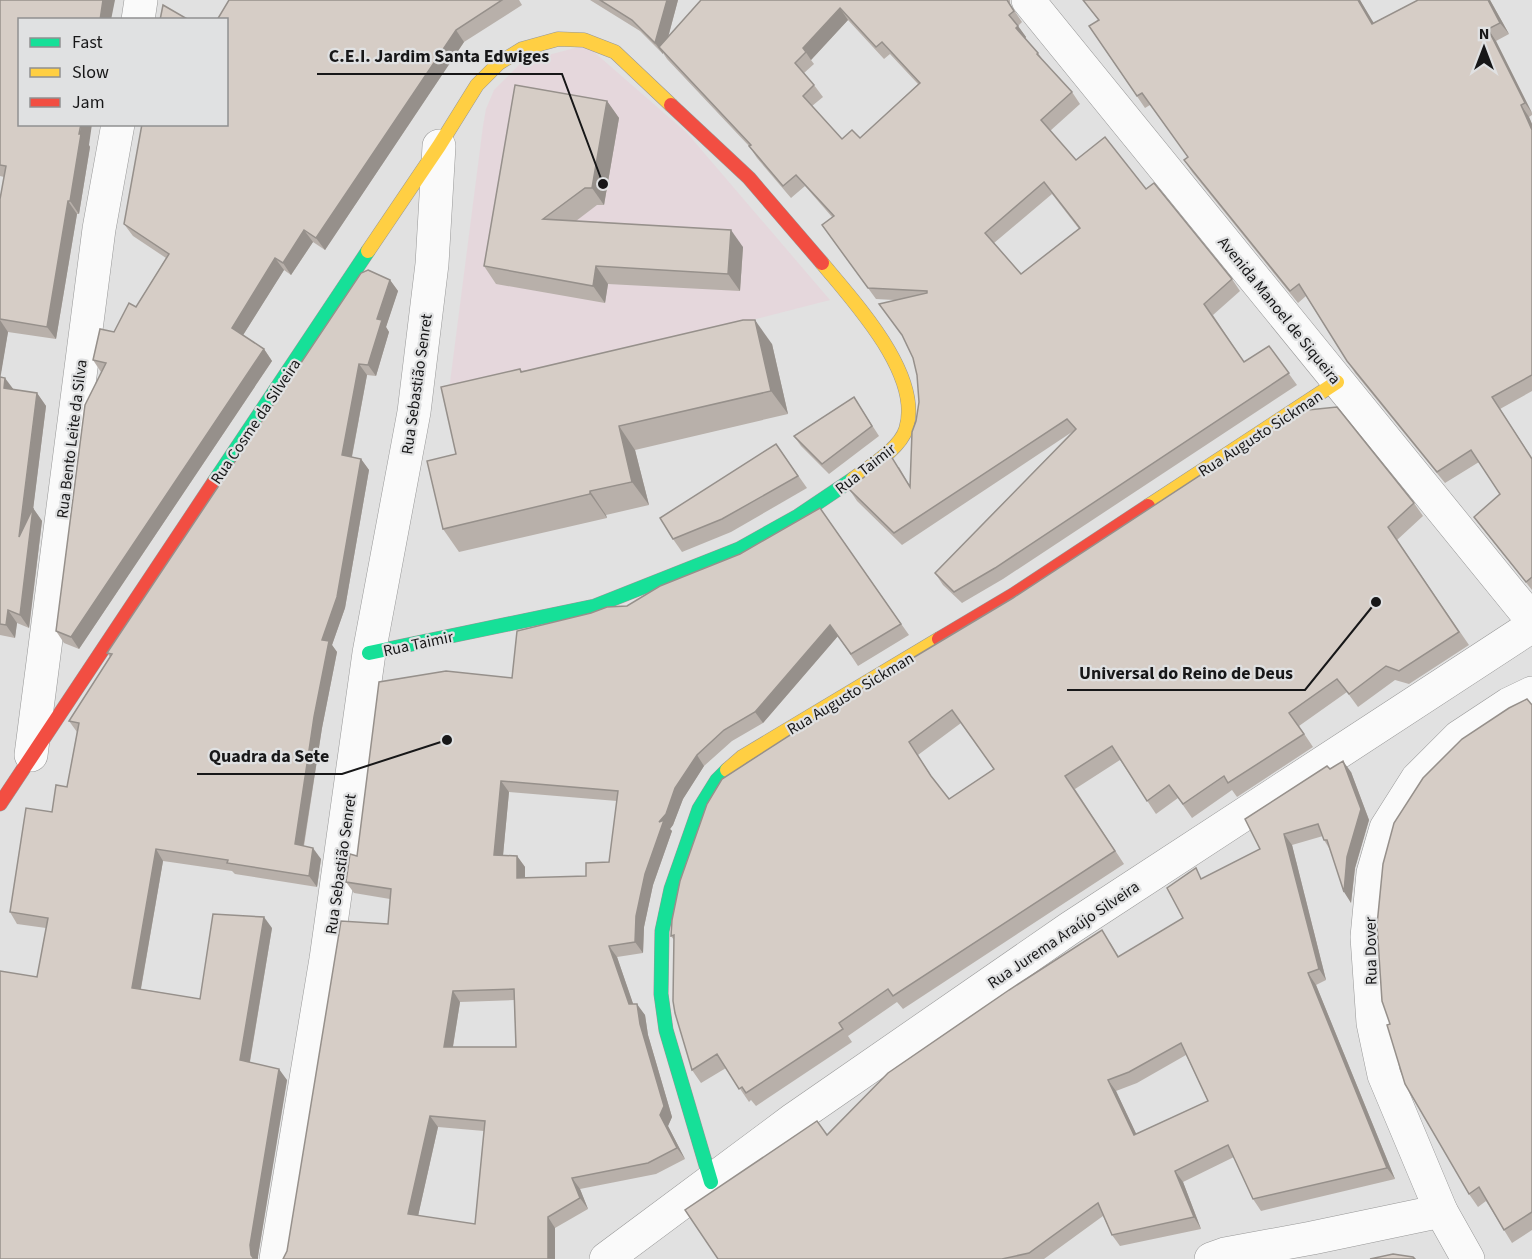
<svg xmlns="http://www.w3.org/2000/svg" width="1532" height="1259" font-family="'Source Sans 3',sans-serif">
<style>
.education{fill:#e5d7dc}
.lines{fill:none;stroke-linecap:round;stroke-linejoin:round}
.street-casing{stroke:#979797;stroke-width:34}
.fast-casing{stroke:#979797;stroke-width:15}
.slow-casing{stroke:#979797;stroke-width:15}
.jam-casing{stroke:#979797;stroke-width:15}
.street{stroke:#fafafa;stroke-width:33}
.fast{stroke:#16e098;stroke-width:14}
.slow{stroke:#ffcf43;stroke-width:14}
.jam{stroke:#f24e42;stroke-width:14}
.wall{fill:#b8b0aa;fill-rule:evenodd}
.shaded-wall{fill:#96908b}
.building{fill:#d6cdc6;stroke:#96908b;stroke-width:1.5;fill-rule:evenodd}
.labels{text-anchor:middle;stroke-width:4.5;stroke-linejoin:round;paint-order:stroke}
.street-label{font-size:16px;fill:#171718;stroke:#e0e1e2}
.leader{fill:none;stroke:#171718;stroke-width:2}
.callout-dot{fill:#171718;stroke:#e0e1e2;stroke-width:2}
.callout-label{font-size:18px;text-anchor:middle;font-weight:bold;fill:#171718;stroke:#e0e1e2;stroke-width:4.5;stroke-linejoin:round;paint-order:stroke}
</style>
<rect width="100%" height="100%" fill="#e1e1e1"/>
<path class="education" d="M586,45L687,133L830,300L448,398L483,126L486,109L494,90L522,62Z"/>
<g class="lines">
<defs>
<g id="street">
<path d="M1028,0L1532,620"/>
<path d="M138,20L141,0"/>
<path d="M31,755L99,229L118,124"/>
<path d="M276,1259L326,959L369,653L414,412L432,264L439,146"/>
<path d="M606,1259L794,1119L1070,928L1532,626"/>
<path d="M1211,1259L1225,1254L1312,1238L1441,1211"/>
<path d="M1468,1259L1441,1211L1384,1075L1373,1023L1367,937L1373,873L1386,828L1417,779L1459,737L1509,704L1532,693"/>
</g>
<g id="fast">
<path d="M214,482L368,251"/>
<path d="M369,653L595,606L739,549L798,516L853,479"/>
<path d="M711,1182L666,1030L661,994L662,931L671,889L699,809L717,780L727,770"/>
</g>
<g id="slow">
<path d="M368,251L439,146L477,85L499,63L522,49L558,39L584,40L615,52L671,105"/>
<path d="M822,263C854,302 923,375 906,429C900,449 869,467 853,479"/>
<path d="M1148,506L1337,382"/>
<path d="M727,770L742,757L939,639"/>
</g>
<g id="jam">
<path d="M671,105L749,178L822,263"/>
<path d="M939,639L1013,595L1148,506"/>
<path d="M0,804L214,482"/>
</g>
</defs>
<use href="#street" class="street-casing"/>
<use href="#fast" class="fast-casing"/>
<use href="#slow" class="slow-casing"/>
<use href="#jam" class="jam-casing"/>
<use href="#street" class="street"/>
<use href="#fast" class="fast"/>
<use href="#slow" class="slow"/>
<use href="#jam" class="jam"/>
</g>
<g class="wall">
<path d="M0,0L90,147L79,214H77L56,339L8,332L0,377L14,390L37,393L46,406L33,509V508L42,521L29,628L17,623L15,638L0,635V199L4,177L0,176Z"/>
<path d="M229,0H519L522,5L464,42L325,250L313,242L291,275L284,270L243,335L264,349L272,361L79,649L64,643L56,631L101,372L93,360L114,332L136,307L166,258L133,236L124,224L226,124Z"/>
<path d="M590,0H678L668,38L701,0H1010V4L1022,22L1018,26L1026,37L1025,39L1038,53L1045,63L1072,92L1080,104L1050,131L1076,160L1146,189L1232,279L1240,291L1213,315L1244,362L1269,346L1297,385L1003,579L962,603L943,585L935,573L1072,432L902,545L857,501L849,489L899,467L910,486L919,402L917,375L913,358L894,300L876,299L822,225L832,217L805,186L791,198L757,158L749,146L667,59L663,53V54L640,31ZM848,20L884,59L890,54L918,84L860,138L842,139L812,106L823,97L814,85L804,73L814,64L811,60ZM1052,194L1079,229L1021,274L994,243Z"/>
<path d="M1083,0H1360L1373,23L1418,0H1490L1509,34L1496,41L1532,113V115L1529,117L1532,124V391L1500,409L1532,458V590L1482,528L1474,517L1500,494L1479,462L1445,483L1355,373L1306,296L1298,303L1192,172L1184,160L1188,157L1150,105L1145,108L1089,26L1099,21Z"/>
<path d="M607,101L619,118L604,205H597L576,221L743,247L740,291L608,284L605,303L496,284L484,266Z"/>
<path d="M390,280L398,291L386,327L389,332L376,376L367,375L352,457L361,459L369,470L345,608L332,645L337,652L322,728L304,846L321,859L317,887L235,874L232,871L163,861L141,989L200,999L272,928L250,1062L287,1080L258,1256L37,977L46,928L17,924L10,912L52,812L67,787L77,732L69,721L110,657L107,653Z"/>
<path d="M772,344L788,414L635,450L649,505L606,515L607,518L459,552L443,529L456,454L520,369L522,371Z"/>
<path d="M861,408L879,436L829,474L801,446L794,436Z"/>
<path d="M776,444L807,488L731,532L682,552L673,539Z"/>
<path d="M1414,503L1423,516L1397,540L1469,645L1409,684L1395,680L1358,707L1347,692L1299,726L1313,747L1237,797L1232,790L1192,818L1178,798L1156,814L1120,760L1075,789L1124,864L903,1009L897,1002L848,1036L852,1042L756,1106L751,1100L749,1102L726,1068L701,1083L692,1070L674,940L671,936L707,804ZM961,723L994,769L949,799L935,782L918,755Z"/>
<path d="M820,508L909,635L858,666L838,636L763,723L732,741L704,766L683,799L673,825L670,829L672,831L653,885L644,927L643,953L617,957L633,1004L645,1015L648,1035L672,1117L668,1126L685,1159L656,1174L580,1189L588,1209L555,1228V1259L287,1251L388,924L390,899L354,893L346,882L357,856L512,678L627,606L740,554ZM509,792L617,801L609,862L586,876L525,878V867L517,856L503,855ZM514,1000L516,1047H453L460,1002ZM438,1127L484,1131L475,1224L418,1216Z"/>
<path d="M1532,705V1230L1512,1243L1504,1230L1486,1201L1478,1207L1469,1194L1390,1024Z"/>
<path d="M1330,769L1351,772L1369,820L1355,868L1351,903L1329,848L1324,840L1323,836L1292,845L1326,980L1316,985L1395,1179L1261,1211L1253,1199L1234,1157L1183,1182L1201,1229L1120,1246L1112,1235L1103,1216L1044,1259H718L827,1135L1110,942L1119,957L1183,918L1203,878L1260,849ZM1186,1055L1208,1101L1136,1134L1116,1091L1137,1083Z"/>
</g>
<g class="shaded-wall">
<path d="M103,0H115L111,20H100Z"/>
<path d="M667,0H678L664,52L659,47L663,53V54L655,43Z"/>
<path d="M1358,0H1360L1381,35L1372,24Z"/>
<path d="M1488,0H1490L1509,34L1500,23Z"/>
<path d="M840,8L848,20L811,60L803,48Z"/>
<path d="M1018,26L1026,37L1024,40L1016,28Z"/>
<path d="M1488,29L1496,41L1532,113L1525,103Z"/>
<path d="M456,30L464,42L325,250L316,238Z"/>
<path d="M607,101L619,118L604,205L592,188Z"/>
<path d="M1521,105L1529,117L1532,124V130Z"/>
<path d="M81,124H92L89,145L90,147L79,214L70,201Z"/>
<path d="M68,201L77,214L56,339L47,327Z"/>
<path d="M304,230L313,242L291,275L283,263Z"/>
<path d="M731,230L743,247L740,291L728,274Z"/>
<path d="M275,258L284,270L240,340L232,328Z"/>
<path d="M596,266L608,284L605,303L593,286Z"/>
<path d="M390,280L398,291L386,327L389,332L376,376L368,365L377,319Z"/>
<path d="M0,320L8,332L0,380Z"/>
<path d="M755,320L772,344L788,414L771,391Z"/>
<path d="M264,349L272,361L79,649L71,637Z"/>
<path d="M359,364L367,375L350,466L342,455Z"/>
<path d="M5,378L14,390L4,388Z"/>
<path d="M37,393L46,406L28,550L19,537Z"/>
<path d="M619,426L635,450L649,505L632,482Z"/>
<path d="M361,459L369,470L345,608L332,645L337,652L322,728L302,855L295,844L322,640Z"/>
<path d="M590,491L606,515L607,518L590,494Z"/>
<path d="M33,508L42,521L29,628L20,615Z"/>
<path d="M8,610L17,623L15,638L6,625Z"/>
<path d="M830,625L838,636L763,723L755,712Z"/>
<path d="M697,755L704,766L683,799L673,825L670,829L672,831L653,885L644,927L643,953L635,942L636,916L645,874L659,822L675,788Z"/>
<path d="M1343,761L1351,772L1369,820L1355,868L1351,903L1344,892Z"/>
<path d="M501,781L509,792L502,866L494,855Z"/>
<path d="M1284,834L1292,845L1326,980L1319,969Z"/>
<path d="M313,848L321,859L317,887L309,876Z"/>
<path d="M156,849L163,861L139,999L132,988Z"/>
<path d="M517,856L525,867V889L517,878Z"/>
<path d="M264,917L272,928L248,1072L240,1060Z"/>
<path d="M609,946L617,957L637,1015L629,1004Z"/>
<path d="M1308,973L1316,985L1395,1179L1387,1168Z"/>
<path d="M453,991L460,1002L451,1058L444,1047Z"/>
<path d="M637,1004L645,1015L648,1035L672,1117L668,1126L685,1159L677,1148L660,1115L640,1024Z"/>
<path d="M279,1069L287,1080L258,1256V1259H254L251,1255L250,1245Z"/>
<path d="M1108,1080L1116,1091L1142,1146L1134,1135Z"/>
<path d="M430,1116L438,1127L416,1225L408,1214Z"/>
<path d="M1175,1171L1183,1182L1201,1229L1194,1217Z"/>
<path d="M572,1178L580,1189L588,1209L580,1198Z"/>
<path d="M548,1217L555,1228V1259H548Z"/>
</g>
<g class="building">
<path d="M0,0H103L100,20H20V124H81L79,134H81L70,201H68L47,327L0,319V199L6,166L0,165Z"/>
<path d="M229,0H502L456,30L316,238L304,230L283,263L275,258L232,328L264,349L71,637L56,631L85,405L106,363L93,360L100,329L114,332L129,303L136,307L169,254L124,224L142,124H226V20H217Z"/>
<path d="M600,0H667L655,43L632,20Z"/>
<path d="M701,0H1007L1014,11L1009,15L1018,26L1016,28L1038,53L1037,54L1072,92L1041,120L1076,160L1105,137L1146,189L1154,183L1232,279L1204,304L1244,362L1269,346L1289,373L995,568L954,592L935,573L1076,429L1067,419L894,533L849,489L891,456L910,487L912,432L916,421L919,402L917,375L913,358L902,335L879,304L927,293V291L868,288L822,225L834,216L796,175L783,186L749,146L751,145L659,47ZM840,8L876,47L882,42L920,83L860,138L852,130L842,139L803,96L814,85L795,63L806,52L803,48ZM1044,182L1080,228L1021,274L985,233Z"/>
<path d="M1083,0H1358L1372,24L1418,0H1488L1500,23L1488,29L1525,103L1521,105L1532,130V375L1492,397L1532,459V577L1526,582L1474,517L1500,494L1471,450L1437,472L1347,361L1299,284L1290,291L1184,160L1188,157L1142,93L1137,96L1089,26L1099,20Z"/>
<path d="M163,5L189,20H160Z"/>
<path d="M515,85L607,101L592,188H585L543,219L731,230L728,274L596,266L593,286L484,266Z"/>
<path d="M368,270L390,280L377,319L382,320L368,365L359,364L342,455L361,459L337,597L322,640L329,641L314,717L295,844L313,848L309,876L227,863L228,860L156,849L132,988L200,999L213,914L264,917L240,1060L279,1069L250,1245L251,1255L254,1259H0V971L37,977L48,918L10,912L26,808L52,812L56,785L67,787L79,723L69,721L112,654L107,653L361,273Z"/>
<path d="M743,320H755L771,391L619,426L632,482L590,491V494L443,529L427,461L456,454L441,387L520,369L521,372Z"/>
<path d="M0,377L5,378L4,388L37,393L19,537L33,508L20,615L8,610L6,625L0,624Z"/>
<path d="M854,397L872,426L822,464L794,436Z"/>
<path d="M1337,407L1414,503L1388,527L1459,632L1399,671L1386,666L1349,694L1337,679L1289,713L1304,734L1228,783L1224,776L1183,804L1169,785L1147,801L1112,746L1065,776L1115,851L893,996L888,989L839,1023L843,1029L746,1093L742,1087L739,1089L717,1054L692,1070L675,1013L673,1001L674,935L671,936L672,920L680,881L707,804L722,779L871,683L1013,598L1298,411ZM952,710L994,769L949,799L931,776L909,742Z"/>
<path d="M776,444L798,476L722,519L673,539L660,518Z"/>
<path d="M820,508L901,624L851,654L830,625L755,712L724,730L697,755L675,788L666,814L659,822L664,820L645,874L636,916L635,942L609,946L629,1004H637L640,1024L664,1106L660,1115L677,1148L648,1163L572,1178L580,1198L548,1217V1259H283L287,1251L341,921L388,924L391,889L346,882L350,854L357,856L379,682L446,671L512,678L517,631L591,613L607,607L627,606L660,586L740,554ZM501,781L618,791L609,862L586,863V876L517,878V856L494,855ZM514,989L516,1047H444L453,991ZM430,1116L485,1121L475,1224L408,1214Z"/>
<path d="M1527,699L1532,705V1212L1504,1230L1479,1187L1469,1194L1405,1084L1387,1025L1390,1024L1382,1001L1377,925L1383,864L1394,823L1423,778L1462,739L1509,708Z"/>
<path d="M1343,761L1361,809L1347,857L1344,892L1327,840H1324L1318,824L1284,834L1319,969L1308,973L1387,1168L1253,1199L1228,1145L1175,1171L1194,1217L1112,1235L1098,1203L1029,1253L1002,1259H718L685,1210L817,1121L827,1135L888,1073L1009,990L1102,930L1118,957L1183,918L1167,888L1196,868L1201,879L1260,849L1245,819L1327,766L1330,769ZM1181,1043L1208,1101L1134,1135L1108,1080L1129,1072Z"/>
<path d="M1393,1254L1413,1257L1415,1259H1370Z"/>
</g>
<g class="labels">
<g class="street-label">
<text transform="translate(1280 310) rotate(51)" y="6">Avenida Manoel de Siqueira</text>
<text transform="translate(416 384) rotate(-82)" y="6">Rua Sebastião Senret</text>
<text transform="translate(255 421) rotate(-56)" y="6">Rua Cosme da Silveira</text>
<text transform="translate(1260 433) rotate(-33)" y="6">Rua Augusto Sickman</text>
<text transform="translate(71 439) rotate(-83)" y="6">Rua Bento Leite da Silva</text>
<text transform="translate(865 468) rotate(-38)" y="6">Rua Taimir</text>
<text transform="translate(418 643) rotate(-12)" y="6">Rua Taimir</text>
<text transform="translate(850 693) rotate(-31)" y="6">Rua Augusto Sickman</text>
<text transform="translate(340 864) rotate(-82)" y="6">Rua Sebastião Senret</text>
<text transform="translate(1063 934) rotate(-34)" y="6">Rua Jurema Araújo Silveira</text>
<text transform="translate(1370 951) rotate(-91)" y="6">Rua Dover</text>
</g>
</g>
<path class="leader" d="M603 184L562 74H317M1376 602L1305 690H1067M447 740L342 774H197"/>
<g class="callout-dot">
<circle cx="603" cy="184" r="6"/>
<circle cx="1376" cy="602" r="6"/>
<circle cx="447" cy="740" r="6"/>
</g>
<g class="callout-label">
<text x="439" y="62">C.E.I. Jardim Santa Edwiges</text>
<text x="1186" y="679">Universal do Reino de Deus</text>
<text x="269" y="762">Quadra da Sete</text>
</g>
<rect x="18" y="18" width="210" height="108" fill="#e0e1e2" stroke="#909091" stroke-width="1.5"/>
<rect x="30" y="38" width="30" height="9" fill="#16e098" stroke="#909091" stroke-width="1.5"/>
<text x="72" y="48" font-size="18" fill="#171718">Fast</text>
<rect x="30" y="68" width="30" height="9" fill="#ffcf43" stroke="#909091" stroke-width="1.5"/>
<text x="72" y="78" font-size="18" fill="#171718">Slow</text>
<rect x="30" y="98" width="30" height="9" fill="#f24e42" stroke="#909091" stroke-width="1.5"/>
<text x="72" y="108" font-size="18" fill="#171718">Jam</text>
<g transform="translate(1484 48)" stroke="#e0e1e2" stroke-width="4.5" paint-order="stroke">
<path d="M0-4.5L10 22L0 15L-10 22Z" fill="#171718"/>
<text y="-9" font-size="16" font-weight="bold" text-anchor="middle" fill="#171718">N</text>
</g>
</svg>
